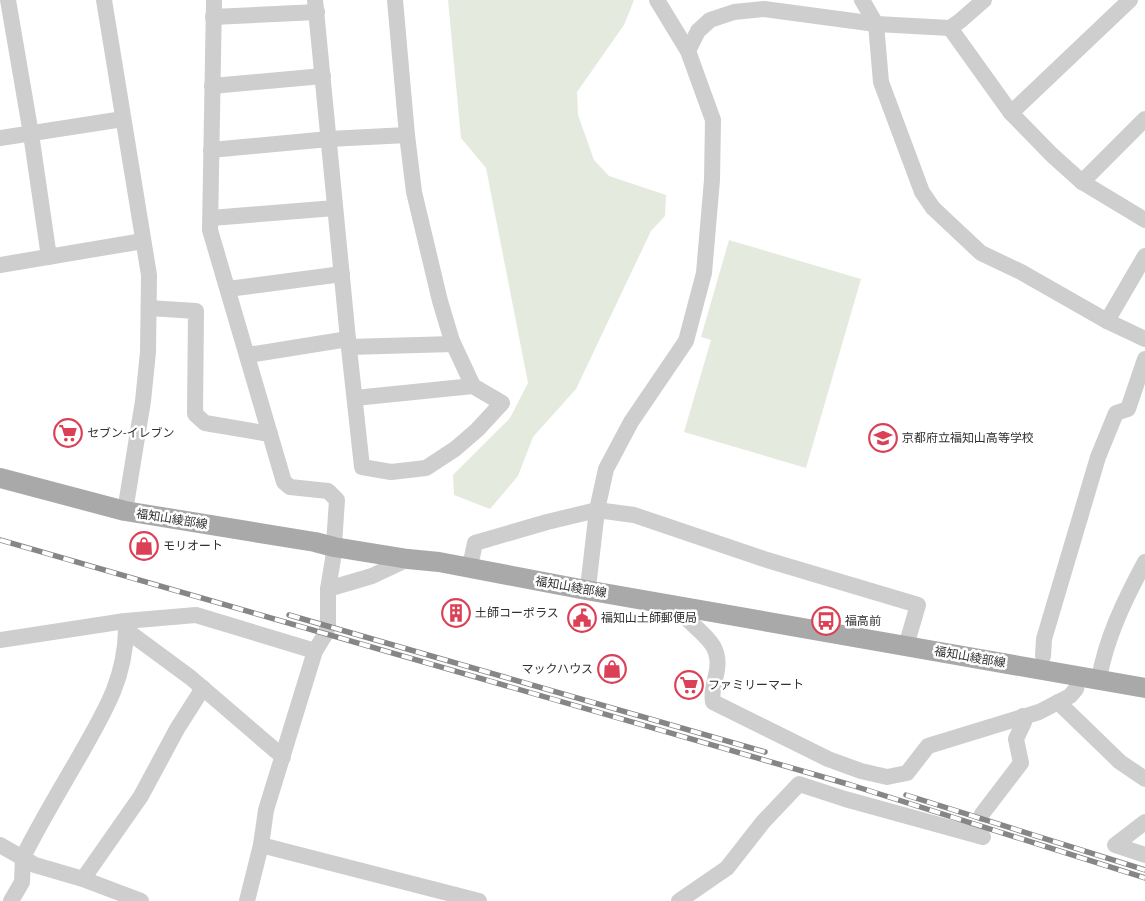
<svg xmlns="http://www.w3.org/2000/svg" width="1145" height="901" font-family="Ubuntu,'Noto Sans JP',sans-serif">
<style>
.green{fill:#e5eade}
.lines{fill:none;stroke-linecap:round;stroke-linejoin:round}
.minor{stroke:#cecece;stroke-width:16}
.major{stroke:#a9a9a9;stroke-width:20}
.rail-casing{stroke:#868686;stroke-width:5.5}
.rail{stroke:#fff;stroke-width:4;stroke-dasharray:11;stroke-linecap:butt}
.labels{text-anchor:middle;stroke-width:5;stroke-linejoin:round;paint-order:stroke}
.poi-label{font-size:12px;fill:#313131;stroke:#fff;text-anchor:start}
.street-label{font-size:12px;fill:#313131;stroke:#fff}
</style>
<rect width="100%" height="100%" fill="#fff"/>
<g class="green">
<path d="M448,0H634L624,25L577,92L578,115L594,160L609,176L666,195L665,216L651,231L576,389L533,437L518,476L490,509L454,495L453,475L510,418L528,383L486,168L461,138Z"/>
<path d="M729,240L861,279L806,468L684,432L711,340L701,337Z"/>
</g>
<g class="lines">
<g class="minor">
<path d="M8,0L31,134L49,257"/>
<path d="M104,0L149,275L148,352L143,401L125,511"/>
<path d="M214,0L210,230L284,482L290,487L328,491L337,500L333,559L328,589V625L326,633L315,651L266,810L261,845L247,901"/>
<path d="M395,0L407,135"/>
<path d="M862,0L876,24L881,82L922,192L933,208L981,253L1021,272L1107,321L1145,339"/>
<path d="M213,17L317,12"/>
<path d="M950,28L1011,113L1052,155L1082,182L1145,220"/>
<path d="M688,51L698,31L710,20L734,12L764,9L876,24L950,28L960,21L984,0"/>
<path d="M212,86L323,76"/>
<path d="M1011,113L1130,0"/>
<path d="M0,138L123,119"/>
<path d="M211,150L329,139L407,135L414,192L440,301L452,341L473,386L502,403L477,430L455,449L426,468L391,472L362,467L348,339"/>
<path d="M1082,182L1145,119"/>
<path d="M211,218L335,208"/>
<path d="M0,265L143,241"/>
<path d="M228,289L342,274"/>
<path d="M149,308L196,311L195,414L205,423L270,434"/>
<path d="M1107,321L1145,256"/>
<path d="M349,347L453,344"/>
<path d="M248,355L348,339L315,0"/>
<path d="M355,398L473,386"/>
<path d="M467,568L472,557L475,543L547,522L597,510L634,515L767,560L918,605L906,646"/>
<path d="M328,589L372,576L408,559"/>
<path d="M586,590L589,579L597,510L606,469L631,422L686,341L704,273L712,180L713,120L688,51L657,0"/>
<path d="M690,608L688,620C706,637 723,647 716,675C714,685 711,693 713,702L828,759L861,771L887,777L907,773L928,746L1039,712L1070,696L1076,689L1079,676"/>
<path d="M125,623L126,630L191,678L283,757"/>
<path d="M0,640L125,621L196,615L315,651"/>
<path d="M1043,656L1044,639L1098,457L1116,413L1128,409L1145,359"/>
<path d="M1099,679C1106,638 1125,599 1145,562"/>
<path d="M1058,702L1120,762L1145,779"/>
<path d="M982,814L1021,763L1016,739L1024,722L1023,716"/>
<path d="M1145,822L1115,845L1145,855"/>
<path d="M0,845L35,865L83,879L141,901"/>
<path d="M261,845L479,901"/>
<path d="M83,879L141,796L177,729L203,688"/>
<path d="M11,901L22,882L23,857C40,823 60,790 79,757C103,714 125,681 126,630"/>
<path d="M679,901L727,868L763,822L799,784L845,799L983,837"/>
</g>
<path class="major" d="M0,478L125,511L315,542L334,547L408,559L439,562L586,590L1145,688"/>
<defs>
<g id="rail">
<path d="M0,540L851,785L1145,878"/>
<path d="M289,615L765,752"/>
<path d="M906,795L1145,870"/>
</g>
</defs>
<use href="#rail" class="rail-casing"/>
<use href="#rail" class="rail"/>
</g>
<defs>
<symbol id="supermarket-ring" viewBox="-11 -11 22 22"><circle r="9.5" fill="#fff" stroke="#db4156" stroke-width="1.5"/><path d="M-6-5.5h2.5l.6 2H6L4.5 2H-2.5L-4.4-4H-6ZM-1.5 3.2a1.3 1.3 0 1 0 .1 0ZM3 3.2a1.3 1.3 0 1 0 .1 0Z" fill="#db4156"/></symbol>
<symbol id="school-ring" viewBox="-11 -11 22 22"><circle r="9.5" fill="#fff" stroke="#db4156" stroke-width="1.5"/><path d="M0-5L7-2L0 1L-7-2ZM-4 1L0 2.5L4 1V4Q0 6-4 4Z" fill="#db4156"/></symbol>
<symbol id="shop-ring" viewBox="-11 -11 22 22"><circle r="9.5" fill="#fff" stroke="#db4156" stroke-width="1.5"/><path d="M-5-2.5h2.3a2.7 3.5 0 0 1 5.4 0H5L5.5 6h-11ZM-1.5-2.5h3a1.5 2.3 0 0 0-3 0Z" fill="#db4156"/></symbol>
<symbol id="building-ring" viewBox="-11 -11 22 22"><circle r="9.5" fill="#fff" stroke="#db4156" stroke-width="1.5"/><path d="M-4-6H4V6H1V3H-1V6H-4ZM-2.5-4.3h1.7v1.8h-1.7ZM.8-4.3h1.7v1.8H.8ZM-2.5-1h1.7V.8h-1.7ZM.8-1h1.7V.8H.8Z" fill="#db4156"/></symbol>
<symbol id="civic-ring" viewBox="-11 -11 22 22"><circle r="9.5" fill="#fff" stroke="#db4156" stroke-width="1.5"/><path d="M-.6-6.5H3V-4.5H.6V-3L4-1V1h2V6H-6V1h2V-1L-.6-3ZM-1.2 2.5V6h2.4V2.5Z" fill="#db4156"/></symbol>
<symbol id="bus-ring" viewBox="-11 -11 22 22"><circle r="9.5" fill="#fff" stroke="#db4156" stroke-width="1.5"/><path d="M-5-6H5V4H4V6H2V4H-2V6H-4V4H-5ZM-3.5-4V0h7V-4ZM-3.5 1.2v1.5H-2V1.2ZM2 1.2v1.5H3.5V1.2Z" fill="#db4156"/></symbol>
</defs>
<g fill-rule="evenodd">
<use href="#supermarket-ring" x="52" y="417" width="32" height="32"/>
<use href="#school-ring" x="867" y="422" width="32" height="32"/>
<use href="#shop-ring" x="128" y="530" width="32" height="32"/>
<use href="#building-ring" x="440" y="597" width="32" height="32"/>
<use href="#civic-ring" x="566" y="602" width="32" height="32"/>
<use href="#bus-ring" x="810" y="605" width="32" height="32"/>
<use href="#shop-ring" x="596" y="653" width="32" height="32"/>
<use href="#supermarket-ring" x="673" y="669" width="32" height="32"/>
</g>
<g class="labels">
<g class="poi-label">
<text x="87" y="437">セブン-イレブン</text>
<text x="902" y="442">京都府立福知山高等学校</text>
<text x="163" y="550">モリオート</text>
<text x="475" y="617">土師コーポラス</text>
<text x="601" y="622">福知山土師郵便局</text>
<text x="845" y="625">福高前</text>
<text x="593" y="673" text-anchor="end">マックハウス</text>
<text x="708" y="689">ファミリーマート</text>
</g>
<g class="street-label">
<text transform="translate(172 519) rotate(9)" y="4">福知山綾部線</text>
<text transform="translate(571 587) rotate(10)" y="4">福知山綾部線</text>
<text transform="translate(970 657) rotate(10)" y="4">福知山綾部線</text>
</g>
</g>
</svg>
